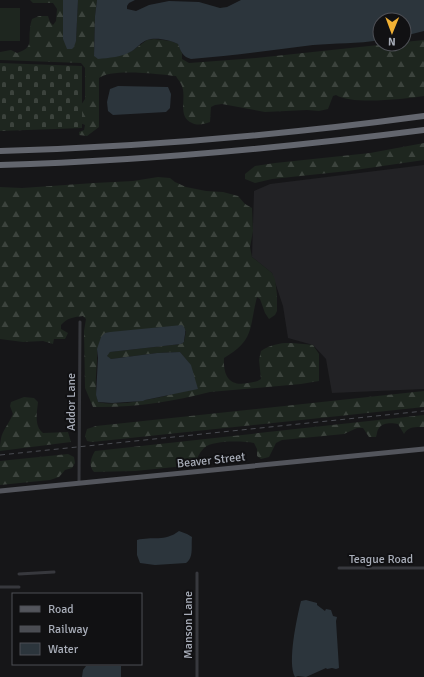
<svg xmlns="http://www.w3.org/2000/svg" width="424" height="677" font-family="Signika,sans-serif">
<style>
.built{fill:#222225}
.forest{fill:url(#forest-firs);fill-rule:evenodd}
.cemetery{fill:url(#cemetery-stones)}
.garden{fill:#1e261f}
.water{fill:#2c353c}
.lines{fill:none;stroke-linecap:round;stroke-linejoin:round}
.minor{stroke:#37383d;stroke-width:3}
.primary{stroke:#53555c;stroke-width:5}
.motorway{stroke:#63666e;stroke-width:6}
.rail{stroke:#4a4c52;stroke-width:1;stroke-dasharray:5 4;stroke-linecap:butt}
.labels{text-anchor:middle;stroke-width:4;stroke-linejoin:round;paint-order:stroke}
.street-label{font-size:12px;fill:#a8adb8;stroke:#111113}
</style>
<defs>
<pattern id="forest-firs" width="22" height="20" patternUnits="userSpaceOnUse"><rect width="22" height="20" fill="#1e261f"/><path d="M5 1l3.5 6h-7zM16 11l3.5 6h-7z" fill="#3c433d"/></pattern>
<pattern id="cemetery-stones" width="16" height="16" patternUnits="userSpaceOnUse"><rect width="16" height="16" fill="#1e261f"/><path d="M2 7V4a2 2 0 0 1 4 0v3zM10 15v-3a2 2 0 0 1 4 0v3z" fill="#3c433d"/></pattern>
</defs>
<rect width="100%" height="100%" fill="#161618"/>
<path class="built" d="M424,165V389L332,393L326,359L313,345L288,338L283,306L272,273L252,257L254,191L270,184Z"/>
<g class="forest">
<path d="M30,0H63V39L76,41L78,0H97L95,16L94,56L132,51L147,40L154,39L171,41L178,44L182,53V59L189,63L256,58L388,44H404V42L424,40V96C404,99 352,105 336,95L333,96L328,109L319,111L307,110L265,112L222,104L215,105L211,107L210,122C204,124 198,126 192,123C176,116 188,96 181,84C180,81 177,79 176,76C160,74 110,68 99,78V127L87,136L79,135V132L84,130L85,125L80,123L79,108L85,99V68L81,63L0,60V52L11,50L17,53C34,47 28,42 30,29C30,26 31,22 32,19L39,16H48L50,22L53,25L56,21L57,9L53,3H33Z"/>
<path d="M424,143V160L348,171L272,179L255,183L245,179V174L255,166L275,163L370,153Z"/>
<path d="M158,177L170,178L175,182L186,187L206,191L223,192L238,196L245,204L252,208L253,231L250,247L252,257L272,273L275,279L277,295V311L275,315L269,319L265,313L260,299L257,297C249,328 255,340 224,358C223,375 229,387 248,383C253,382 257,382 261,379L259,360L261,351C278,340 293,343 313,345L319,354V381L301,384L210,392C172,402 132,408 93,407L85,388L84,331L86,319L83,316C74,317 67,318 61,325V329L68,333L65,339H54L53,344L43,341L23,342L0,339V187L22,188L94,183L133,181ZM186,331L184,342L181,344L110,352L107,355L108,358L111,359L157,353L180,352L189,363L173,394C153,399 117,407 98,402C93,387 98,365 97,349Z"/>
<path d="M424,391V407L92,442L87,441L85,436L87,429L96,426Z"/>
<path d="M24,397L34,398L38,402C37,412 34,426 43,433L68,432L71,442L0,451C0,430 6,430 13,414L10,406L11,402Z"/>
<path d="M424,415V427C417,427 408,426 404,434L398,424C393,423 383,422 379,428C377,430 377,435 376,437H369L363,428H357L344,434L282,440L276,443L269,457L261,459L257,456V449L254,443C242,441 213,440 204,448C199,453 196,460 195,465L135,471L94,472C88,465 91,458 95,451Z"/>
<path d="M68,454L74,457L75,463L72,468L65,470L59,477L50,480L0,485V461Z"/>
</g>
<path class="cemetery" d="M0,63L82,66V128L0,131Z"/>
<rect class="garden" x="0" y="8" width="20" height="33"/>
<g class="water">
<path d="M63,0H78L76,41L74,47L72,49H67L63,39Z"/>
<path d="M97,0H135L129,3L127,6V9L136,11L149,5L169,1L199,2L220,8L227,7L241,0H424V31L404,36V20H380V40C358,44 335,43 313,45C273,50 232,56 191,59C183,57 181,52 178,44C170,40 156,37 147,40C141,42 137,48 132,51C122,57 109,58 98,59L94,56L95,16Z"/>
<path d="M118,86L168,87L171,94L170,108L166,112L113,115L108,111L107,102L110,89Z"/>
<path d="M182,325C188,329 184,336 184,342L181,344L110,352L107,356L111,359L157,353L180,352L191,365L198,389L145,400L143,401L112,403L98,402L96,395L98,358L97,349L101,337L105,333L110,332Z"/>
<path d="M179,531L187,534L192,537C191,546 194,558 186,563L155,565L140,563L137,555V540C152,536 165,542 179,531Z"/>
<path d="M306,600L317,603V605L325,611L326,609L331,610L333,616L337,617L336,621L339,668L336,669L332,668L327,669L326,668L306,677L298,676L295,677C287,663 297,617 301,601Z"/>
<path d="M86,666H121V677H82L83,670Z"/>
</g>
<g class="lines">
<g class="minor">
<path d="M79,483L80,322"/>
<path d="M339,568H424"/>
<path d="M19,574L54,572"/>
<path d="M0,587H19"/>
<path d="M197,677V573"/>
</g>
<path class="primary" d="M0,491L424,449"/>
<g class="motorway">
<path d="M0,151C142,147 283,135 424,116"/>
<path d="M0,165C142,161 283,148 424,130"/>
</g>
<path class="rail" d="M0,455L424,411"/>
</g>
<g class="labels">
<g class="street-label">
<text transform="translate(71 402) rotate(-90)" y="4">Addor Lane</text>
<text transform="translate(211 460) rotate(-6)" y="4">Beaver Street</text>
<text x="381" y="563">Teague Road</text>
<text transform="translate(188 625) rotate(-90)" y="4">Manson Lane</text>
</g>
</g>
<rect x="12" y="593" width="130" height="72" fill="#111113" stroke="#4d4f55"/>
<rect x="20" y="606" width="20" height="6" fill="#53555c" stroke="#4d4f55"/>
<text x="48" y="613" font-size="12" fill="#a8adb8">Road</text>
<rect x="20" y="626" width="20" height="6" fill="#4a4c52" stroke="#4d4f55"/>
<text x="48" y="633" font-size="12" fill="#a8adb8">Railway</text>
<rect x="20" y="643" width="20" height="12" fill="#2c353c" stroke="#4d4f55"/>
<text x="48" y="653" font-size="12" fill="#a8adb8">Water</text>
<g transform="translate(392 32) rotate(181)"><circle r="19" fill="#111113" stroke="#4d4f55"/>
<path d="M0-3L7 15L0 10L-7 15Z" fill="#f2b134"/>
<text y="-6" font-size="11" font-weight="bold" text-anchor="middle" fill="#a8adb8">N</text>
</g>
</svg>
